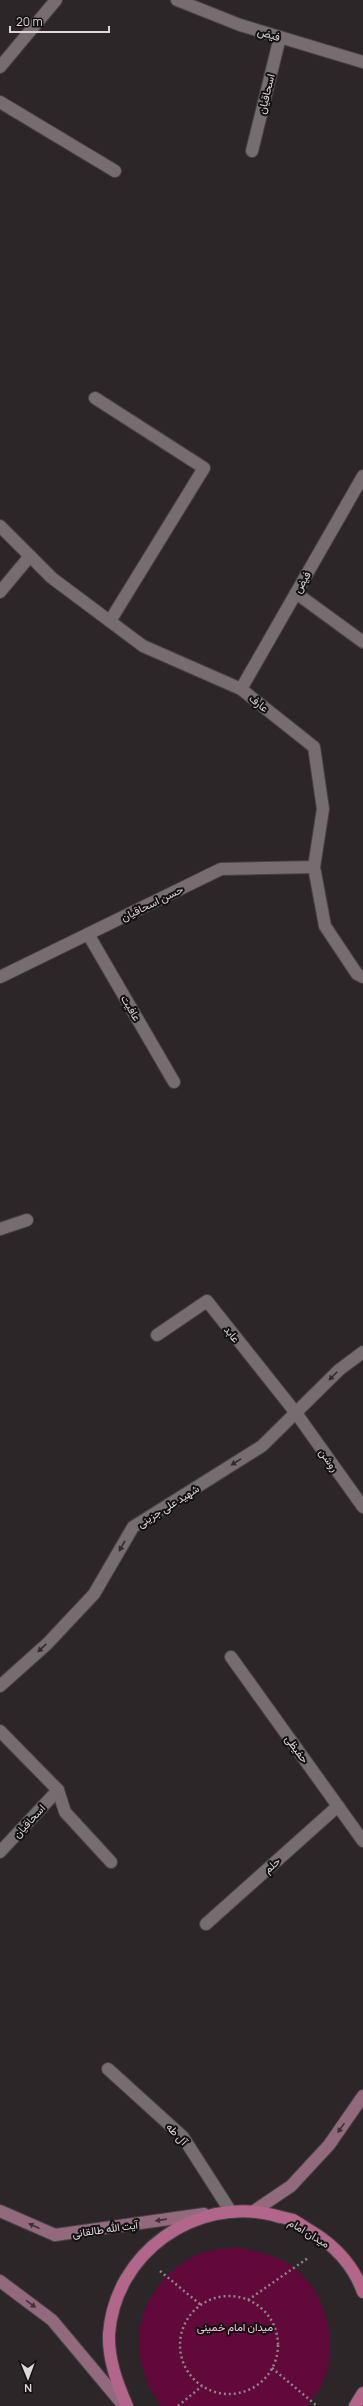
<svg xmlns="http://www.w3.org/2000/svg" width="363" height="2406" font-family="Manrope,Vazirmatn,sans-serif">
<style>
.green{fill:#61093b}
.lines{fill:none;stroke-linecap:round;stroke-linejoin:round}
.lane-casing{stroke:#484345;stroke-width:14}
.street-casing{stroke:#484345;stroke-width:14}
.secondary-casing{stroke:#484345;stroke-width:14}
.primary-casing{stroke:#484345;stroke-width:14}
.path{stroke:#8c8688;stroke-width:2.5;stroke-dasharray:2 3;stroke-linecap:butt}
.lane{stroke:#756d70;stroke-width:12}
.street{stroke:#756d70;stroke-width:12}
.secondary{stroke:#936a7d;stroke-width:12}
.primary{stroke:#b2668a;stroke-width:12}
.oneway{fill:#302c2e}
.oneway2{fill:#403037}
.labels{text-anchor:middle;stroke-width:4;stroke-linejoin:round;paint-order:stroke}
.street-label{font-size:11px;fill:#dbd6d8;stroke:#131011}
.park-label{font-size:11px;fill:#f7c4d8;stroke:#131011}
</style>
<rect width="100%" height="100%" fill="#2d2629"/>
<path class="green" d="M235,2247C256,2251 278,2255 295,2269C328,2295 340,2348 321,2386C317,2393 311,2400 307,2406H161C131,2364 130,2314 167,2276C177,2266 191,2256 205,2252C215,2249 225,2249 235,2247Z"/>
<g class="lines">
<defs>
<g id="lane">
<path d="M0,102L115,171"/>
<path d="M252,151L280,37"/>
<path d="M95,398L204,468L110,621"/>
<path d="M0,592L30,556"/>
<path d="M296,593L363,642"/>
<path d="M88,934L174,1082"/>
<path d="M0,1229L27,1220"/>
<path d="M157,1335L207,1301L296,1413L363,1507"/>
<path d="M231,1657L363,1841"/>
<path d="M0,1686L47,1644L94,1594L133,1527L262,1446L339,1370L363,1352"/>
<path d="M0,1731L58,1790L65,1812L111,1862"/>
<path d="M0,1852L58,1790"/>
<path d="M206,1924L338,1806"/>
<path d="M108,2069L183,2137L231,2212"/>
</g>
<g id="street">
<path d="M177,0L240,25L363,62"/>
<path d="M0,67L56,0"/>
<path d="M0,526L52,578L143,646L241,689L314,747L323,809L314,867L325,926L357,974L363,977"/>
<path d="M241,689L363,476"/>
<path d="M0,977L221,869L314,867"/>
</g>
<g id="secondary">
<path d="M0,2211L55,2235L204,2214"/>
<path d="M254,2211L291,2186L329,2145L363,2096"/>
<path d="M0,2281L52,2320L124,2406"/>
</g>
<g id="primary">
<path d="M127,2406C117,2383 108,2359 109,2334C115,2253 195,2196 273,2215C279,2217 287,2218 293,2220C300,2224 307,2229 314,2233C336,2247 354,2267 363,2292"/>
<path d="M355,2406L363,2393"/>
</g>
</defs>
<use href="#lane" class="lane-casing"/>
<use href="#street" class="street-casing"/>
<use href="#secondary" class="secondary-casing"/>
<use href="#primary" class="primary-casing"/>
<g class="path">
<path d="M160,2271L201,2305"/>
<circle cx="229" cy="2345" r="49"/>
<path d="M248,2300L308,2258"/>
<path d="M272,2368L317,2406"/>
<path d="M178,2406L202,2386"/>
</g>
<use href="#lane" class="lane"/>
<use href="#street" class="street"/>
<use href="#secondary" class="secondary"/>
<use href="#primary" class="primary"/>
</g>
<defs><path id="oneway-solid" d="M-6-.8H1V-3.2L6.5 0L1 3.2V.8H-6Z"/></defs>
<g class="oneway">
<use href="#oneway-solid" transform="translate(333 1376) rotate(135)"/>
<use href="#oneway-solid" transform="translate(236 1462) rotate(148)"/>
<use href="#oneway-solid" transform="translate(122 1546) rotate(120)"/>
<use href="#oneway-solid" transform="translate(42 1648) rotate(137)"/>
</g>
<g class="oneway2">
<use href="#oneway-solid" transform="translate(341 2128) rotate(125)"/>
<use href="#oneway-solid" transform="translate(161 2220) rotate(172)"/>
<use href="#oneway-solid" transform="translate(34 2226) rotate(-156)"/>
<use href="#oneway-solid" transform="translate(31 2304) rotate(36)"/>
</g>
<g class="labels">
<g class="street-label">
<text transform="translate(269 34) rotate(17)" y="4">فیض</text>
<text transform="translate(266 94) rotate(-76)" y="4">اسحاقیان</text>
<text transform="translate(302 582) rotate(-60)" y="4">فیض</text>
<text transform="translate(259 703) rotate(38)" y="4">عارف</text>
<text transform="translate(152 903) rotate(-26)" y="4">حسن اسحاقیان</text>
<text transform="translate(131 1008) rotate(60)" y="4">عافیت</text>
<text transform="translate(232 1334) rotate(51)" y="4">عابد</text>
<text transform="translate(329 1460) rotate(55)" y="4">روشن</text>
<text transform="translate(168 1506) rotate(-32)" y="4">شهید علی جزینی</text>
<text transform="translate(297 1749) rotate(54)" y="4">حفیظی</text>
<text transform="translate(29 1821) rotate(-47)" y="4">اسحاقیان</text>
<text transform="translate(272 1865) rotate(-42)" y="4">حلم</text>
<text transform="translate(177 2134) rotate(47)" y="4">آل طه</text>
<text transform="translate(105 2229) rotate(-8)" y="4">آیت الله طالقانی</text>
<text transform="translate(309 2233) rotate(31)" y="4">میدان امام</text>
</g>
<g class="park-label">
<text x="235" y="2331">میدان امام خمینی</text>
</g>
</g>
<g transform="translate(28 2378) rotate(179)" stroke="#131011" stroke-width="3" paint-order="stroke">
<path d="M0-3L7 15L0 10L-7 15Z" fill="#dbd6d8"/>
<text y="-6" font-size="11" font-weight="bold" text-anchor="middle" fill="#dbd6d8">N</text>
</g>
<path d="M10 26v6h99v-6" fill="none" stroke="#dbd6d8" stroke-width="2"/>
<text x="16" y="26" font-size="12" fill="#dbd6d8" stroke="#131011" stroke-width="3" paint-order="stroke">20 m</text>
</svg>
